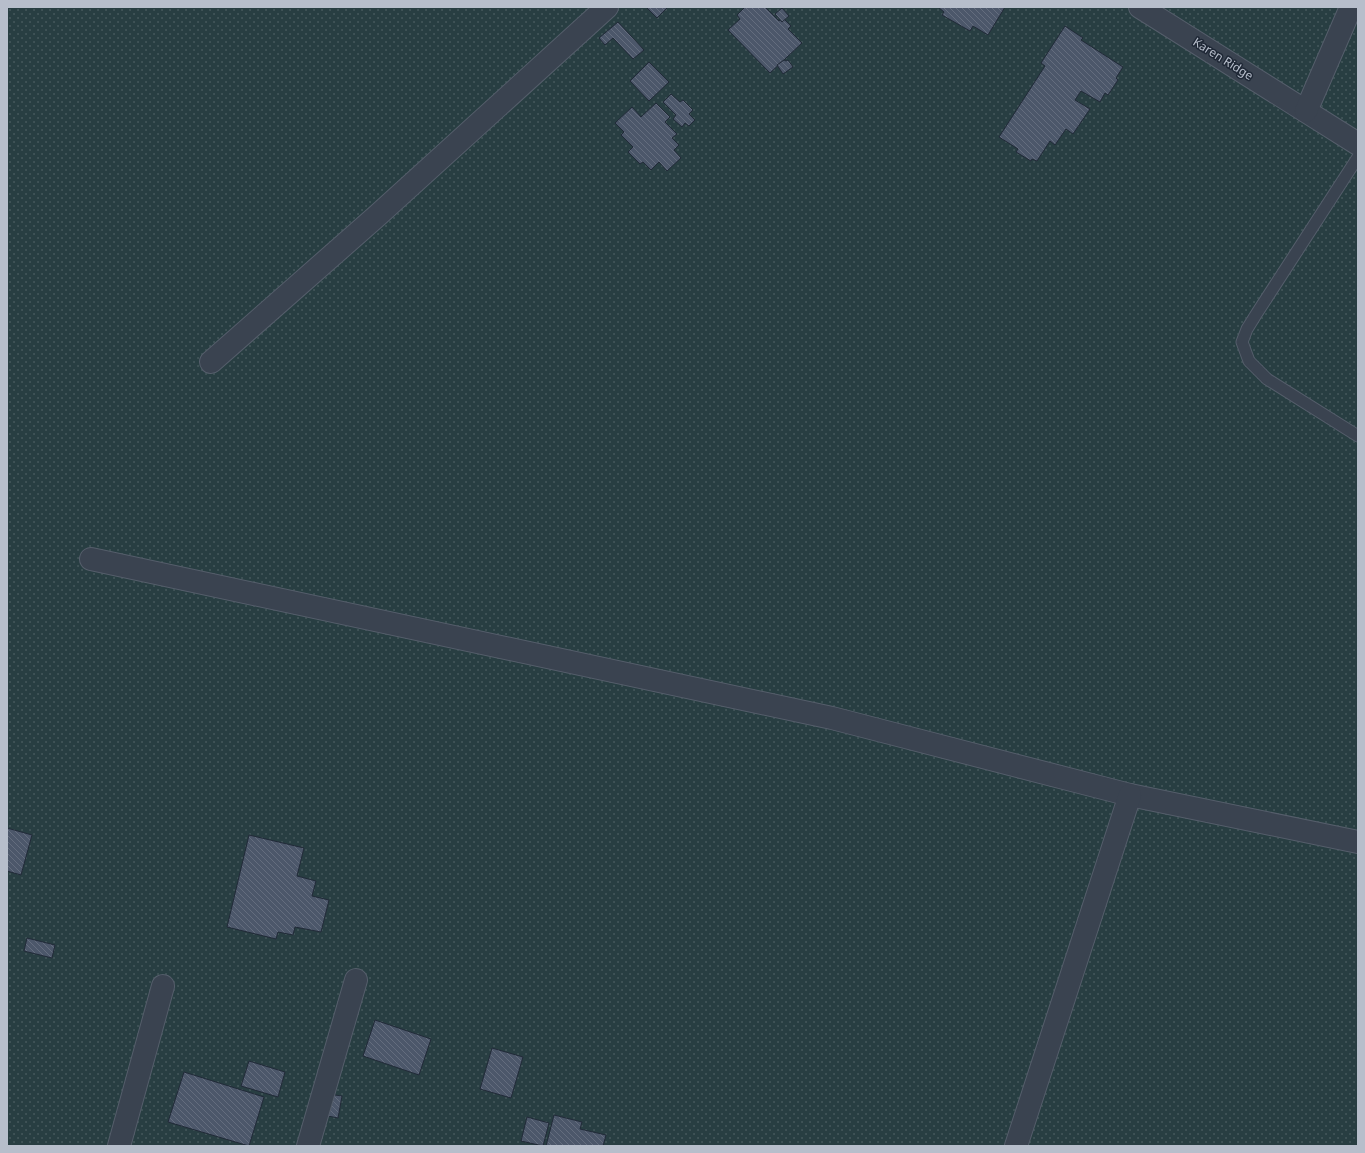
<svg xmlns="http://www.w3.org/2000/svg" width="1365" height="1153" font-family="'Noto Sans',sans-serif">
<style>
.grass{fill:url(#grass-dots)}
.building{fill:url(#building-back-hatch);stroke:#212a38}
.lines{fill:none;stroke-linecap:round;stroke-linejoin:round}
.lane-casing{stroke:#555e6b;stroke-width:13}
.street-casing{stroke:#555e6b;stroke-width:24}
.lane{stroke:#3a4350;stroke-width:11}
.street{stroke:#3a4350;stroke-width:22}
.labels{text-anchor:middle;stroke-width:3;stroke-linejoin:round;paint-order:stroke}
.street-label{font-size:12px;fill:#b7becb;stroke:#1f2836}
</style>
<defs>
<pattern id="grass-dots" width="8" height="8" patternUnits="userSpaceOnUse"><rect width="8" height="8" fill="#283e42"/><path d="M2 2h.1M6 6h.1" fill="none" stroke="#45585c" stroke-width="1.8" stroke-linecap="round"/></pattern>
<pattern id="building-back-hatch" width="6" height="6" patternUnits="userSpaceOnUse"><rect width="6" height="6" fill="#4c576a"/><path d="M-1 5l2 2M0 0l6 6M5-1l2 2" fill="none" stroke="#646d7e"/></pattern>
</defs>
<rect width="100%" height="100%" fill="#263041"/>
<rect class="grass" x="7" y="7" width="1351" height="1139"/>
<g class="building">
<path d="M646,7H668L657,18Z"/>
<path d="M745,7H765L779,21L783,18L791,26L788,29L802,43L770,73L728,30L740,19L737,15Z"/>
<path d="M938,7H1005L988,35L973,26L970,31L942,15L944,12Z"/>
<path d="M782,8L789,16L782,22L775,14Z"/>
<path d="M618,22L644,50L633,59L613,38L605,45L599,38Z"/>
<path d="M1065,26L1083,38L1081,40L1123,67L1116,78L1118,80L1108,95L1105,93L1100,102L1081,91L1075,100L1090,109L1073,134L1066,129L1055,145L1050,141L1037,161L1032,159L1031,161L1016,152L1018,149L999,137L1045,66L1041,63Z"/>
<path d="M784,60L786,61L788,60L793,67L783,74L777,65Z"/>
<path d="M649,62L669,82L649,101L630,81Z"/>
<path d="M671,94L680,102L683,100L693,110L689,114L695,120L689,126L685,123L682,127L673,119L676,115L663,102Z"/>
<path d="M656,103L670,117L665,122L677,134L672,138L679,145L674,150L681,158L667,171L659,162L651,170L643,162L640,164L628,152L633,147L621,135L624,132L615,123L632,107L641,117Z"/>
<path d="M7,828L32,835L21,875L7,871Z"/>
<path d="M249,835L304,848L297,876L316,881L312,896L329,900L321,932L295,927L293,935L278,932L276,939L227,927Z"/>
<path d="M27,938L55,945L52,958L24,951Z"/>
<path d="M375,1020L431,1039L419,1075L363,1056Z"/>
<path d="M492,1048L523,1057L511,1098L480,1089Z"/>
<path d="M249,1061L285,1072L278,1097L241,1086Z"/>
<path d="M184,1072L264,1097L249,1146L168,1122Z"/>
<path d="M328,1094L342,1096L338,1118L323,1115Z"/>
<path d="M554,1115L582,1122L580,1129L606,1135L603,1146H546Z"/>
<path d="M527,1117L549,1123L543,1146L521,1141Z"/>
</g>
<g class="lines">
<defs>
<path id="lane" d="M1358,157L1257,313L1247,329L1242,342L1249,361L1267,379L1358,436"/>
<g id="street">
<path d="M1140,7L1358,144"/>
<path d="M1306,111L1351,7"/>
<path d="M211,362L378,215L607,7"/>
<path d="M91,559L832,718L1130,795L1358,842"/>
<path d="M119,1146L163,986"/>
<path d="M308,1146L356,980"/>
<path d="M1016,1146L1130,795"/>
</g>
</defs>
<use href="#lane" class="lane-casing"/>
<use href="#street" class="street-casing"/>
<use href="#lane" class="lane"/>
<use href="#street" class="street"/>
</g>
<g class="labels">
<g class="street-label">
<text transform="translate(1223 59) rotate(32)" y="4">Karen Ridge</text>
</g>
</g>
<rect width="1365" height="1153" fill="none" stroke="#b7becb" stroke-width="16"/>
</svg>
